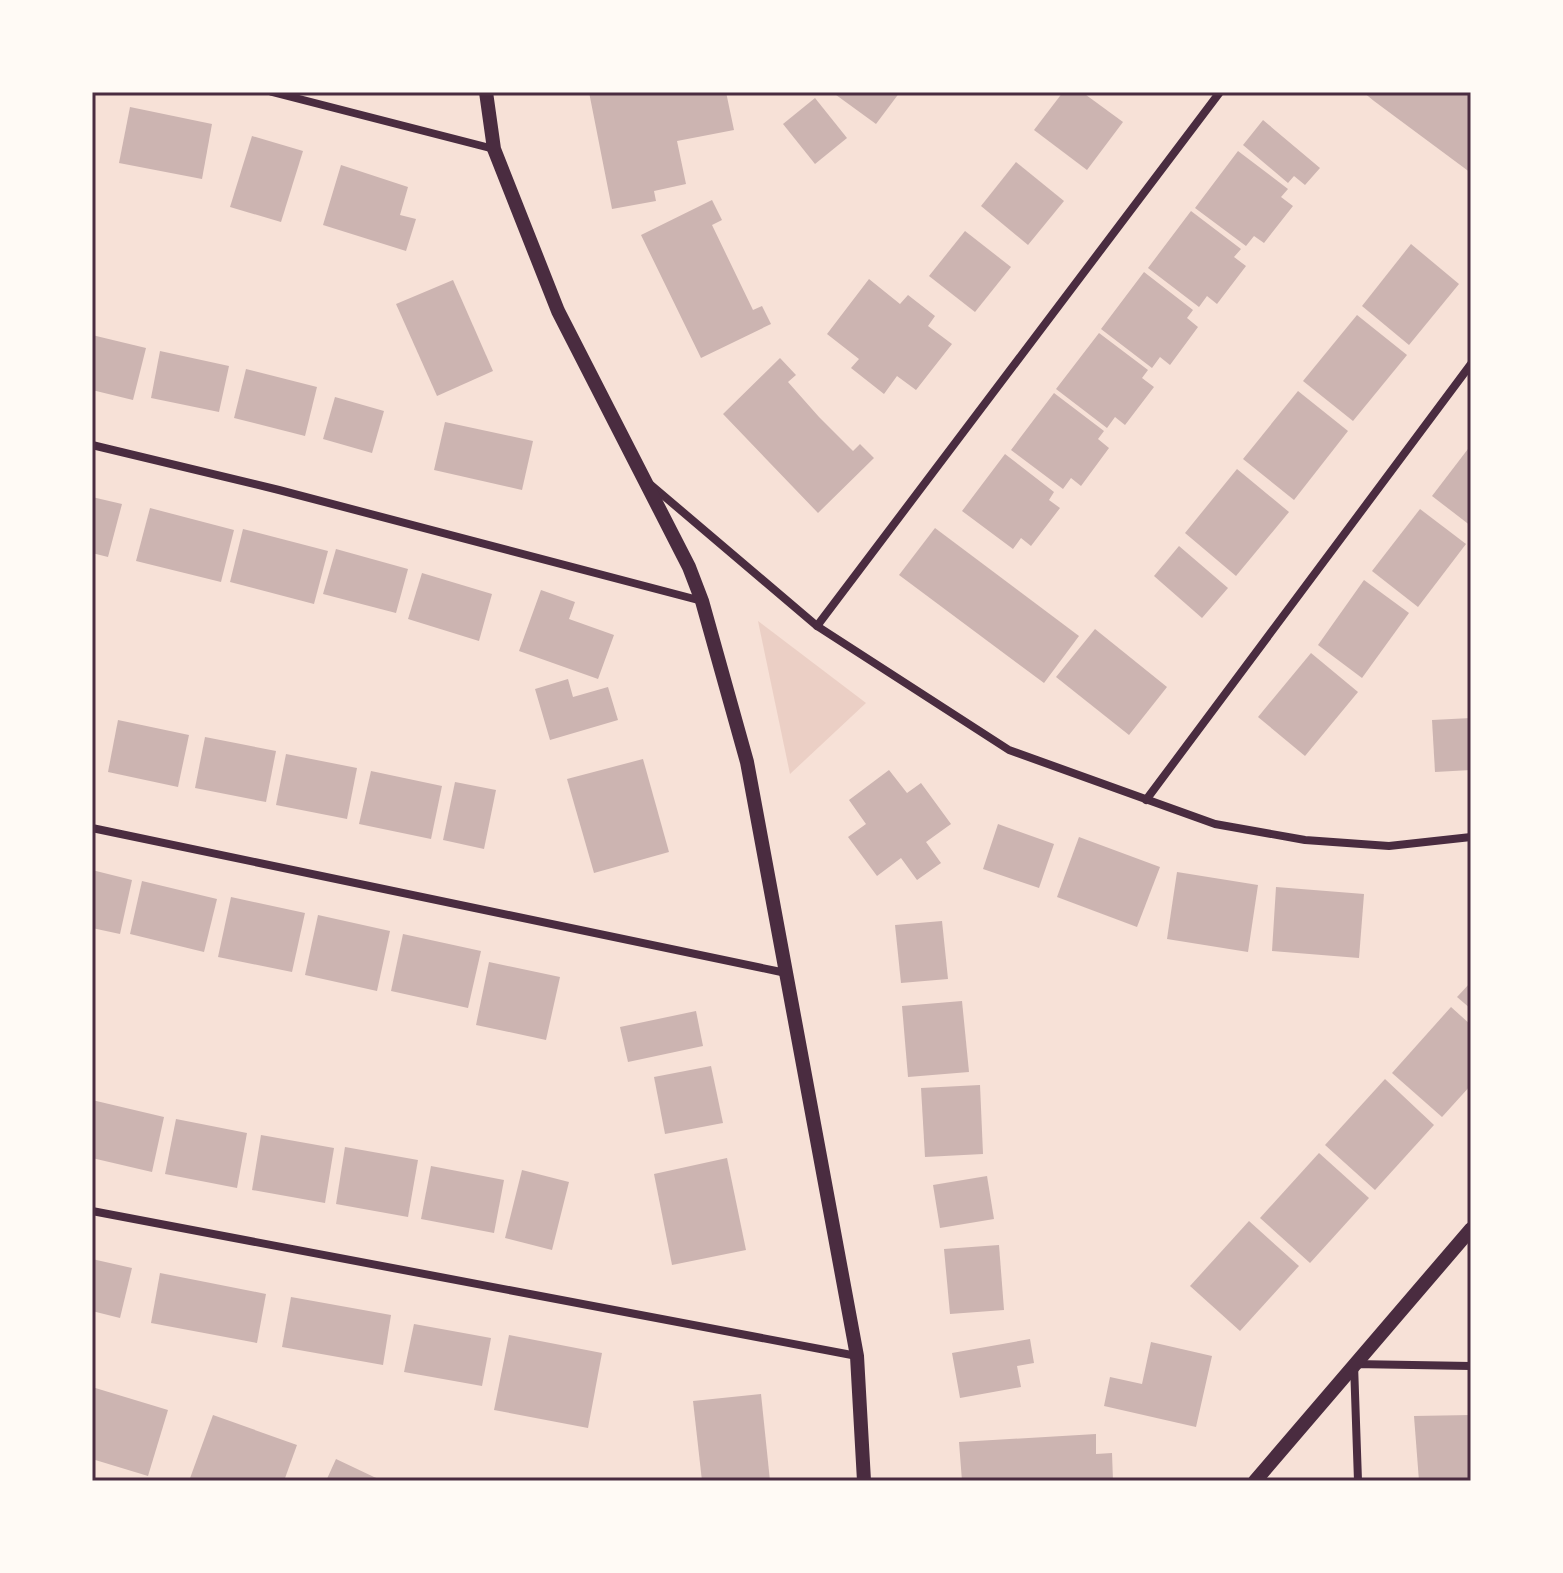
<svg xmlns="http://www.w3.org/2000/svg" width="1563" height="1573" font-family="'Fira Sans Condensed',sans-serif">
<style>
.green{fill:#ebcfc5}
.building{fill:#ccb4b1}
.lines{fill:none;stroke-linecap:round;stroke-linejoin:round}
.minor{stroke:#4a2c40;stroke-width:8}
.tertiary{stroke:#4a2c40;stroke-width:14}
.neatline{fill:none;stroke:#4a2c40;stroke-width:3}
</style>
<rect width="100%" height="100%" fill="#f7e1d7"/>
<path class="green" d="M758,621L866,703L790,774Z"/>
<g class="building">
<path d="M589,92H726L734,130L677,141L686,184L654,191L656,201L612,209Z"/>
<path d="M832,92H900L876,124Z"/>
<path d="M1063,92H1082L1123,122L1087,170L1034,130Z"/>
<path d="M1363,92H1471V173L1374,101Z"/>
<path d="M815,98L847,138L815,164L783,124Z"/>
<path d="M130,107L212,124L202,179L119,163Z"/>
<path d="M1263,120L1320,168L1305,185L1294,176L1288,183L1243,145Z"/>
<path d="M252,136L303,151L281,222L230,207Z"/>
<path d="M1238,151L1288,189L1281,197L1293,206L1264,243L1254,236L1246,246L1195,208Z"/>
<path d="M1016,162L1064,201L1028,245L981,206Z"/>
<path d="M341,165L408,187L400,215L416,219L406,251L323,225Z"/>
<path d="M712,200L722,220L712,225L753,310L762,306L771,324L701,358L641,235Z"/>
<path d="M1191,211L1241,249L1234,257L1246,266L1217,304L1207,296L1199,307L1148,268Z"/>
<path d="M965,231L1011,267L975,312L929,276Z"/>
<path d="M1411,244L1459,284L1409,345L1362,306Z"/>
<path d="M1144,272L1193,310L1187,318L1198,327L1170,365L1160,357L1152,368L1101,329Z"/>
<path d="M869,279L900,304L908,295L935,316L928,326L952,344L916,390L897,376L884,394L851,368L859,359L827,334Z"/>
<path d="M453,280L493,371L437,396L396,304Z"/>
<path d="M1357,315L1407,355L1353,421L1303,381Z"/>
<path d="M1099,333L1148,370L1142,378L1154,387L1125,425L1115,417L1107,428L1056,389Z"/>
<path d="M92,335L146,348L133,400L92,390Z"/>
<path d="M160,351L229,366L219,412L151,398Z"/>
<path d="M780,358L796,375L788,382L819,417L853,451L860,444L874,458L818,513L723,414Z"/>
<path d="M246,369L317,387L305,436L234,418Z"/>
<path d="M1298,391L1348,431L1294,500L1243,459Z"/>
<path d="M1054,393L1104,431L1098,439L1109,448L1081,486L1071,478L1063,489L1011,450Z"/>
<path d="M335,397L384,411L372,453L323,439Z"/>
<path d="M445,422L533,441L522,490L434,470Z"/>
<path d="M1471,445V526L1432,496Z"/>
<path d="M1005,454L1054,492L1049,500L1060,508L1031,546L1021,538L1013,549L962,511Z"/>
<path d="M1237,469L1289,512L1236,576L1185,533Z"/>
<path d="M92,497L122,504L108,557L92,553Z"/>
<path d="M150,508L234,530L221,582L136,561Z"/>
<path d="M1420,509L1466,544L1418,607L1372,571Z"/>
<path d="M935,528L1079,636L1044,683L899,575Z"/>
<path d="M243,529L328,551L314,604L230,582Z"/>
<path d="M1179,546L1228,588L1202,618L1154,576Z"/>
<path d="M336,549L408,569L396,613L323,594Z"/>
<path d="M422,573L492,594L479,641L408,619Z"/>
<path d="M1364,580L1409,613L1362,678L1318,645Z"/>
<path d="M541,590L575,602L569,619L614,635L598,679L519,651Z"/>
<path d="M1095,629L1167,687L1129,735L1056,677Z"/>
<path d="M1311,653L1358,692L1305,756L1258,717Z"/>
<path d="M568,679L573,697L608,687L618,720L550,740L535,689Z"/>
<path d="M1471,718V770L1435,772L1432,720Z"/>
<path d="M118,720L189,735L178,787L108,772Z"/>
<path d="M205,737L276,751L266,802L195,788Z"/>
<path d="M286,754L357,768L347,819L276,805Z"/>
<path d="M643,759L669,852L594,873L567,779Z"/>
<path d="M889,770L907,793L921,783L951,824L926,842L941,863L917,880L901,858L877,876L848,837L866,824L849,800Z"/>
<path d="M371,771L442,786L431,839L359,824Z"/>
<path d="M455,782L496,790L484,849L443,840Z"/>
<path d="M998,824L1054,844L1039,888L983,869Z"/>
<path d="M1079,837L1160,867L1137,927L1057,897Z"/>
<path d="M92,870L132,880L120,934L92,928Z"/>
<path d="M1177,872L1258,885L1248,952L1167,939Z"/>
<path d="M142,881L217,899L204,952L130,934Z"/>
<path d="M1276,887L1364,894L1359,958L1272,951Z"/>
<path d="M231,897L305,913L292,972L218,957Z"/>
<path d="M318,915L390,931L377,991L305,975Z"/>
<path d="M942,921L948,979L901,983L895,925Z"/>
<path d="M403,934L481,951L468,1008L391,991Z"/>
<path d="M489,962L560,977L546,1040L476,1025Z"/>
<path d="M1471,982V1009L1457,997Z"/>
<path d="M962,1001L969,1072L908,1077L902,1006Z"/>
<path d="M1451,1007L1471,1025V1085L1442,1117L1392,1073Z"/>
<path d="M696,1011L703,1046L628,1062L620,1027Z"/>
<path d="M711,1066L723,1123L665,1134L654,1077Z"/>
<path d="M1385,1079L1434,1125L1375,1190L1325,1145Z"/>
<path d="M980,1085L983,1154L925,1157L921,1088Z"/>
<path d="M92,1100L164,1117L152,1172L92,1158Z"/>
<path d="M176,1119L247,1133L237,1188L165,1174Z"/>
<path d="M261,1135L334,1148L325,1203L252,1190Z"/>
<path d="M345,1147L418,1160L408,1217L336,1204Z"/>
<path d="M1319,1153L1369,1198L1310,1263L1260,1218Z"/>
<path d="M727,1158L746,1250L672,1265L654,1174Z"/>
<path d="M431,1166L504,1180L494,1233L421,1219Z"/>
<path d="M522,1170L569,1182L552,1250L505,1238Z"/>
<path d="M987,1176L994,1219L940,1228L933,1185Z"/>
<path d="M1249,1221L1299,1266L1240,1331L1190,1286Z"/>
<path d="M999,1245L1004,1310L950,1314L944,1249Z"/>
<path d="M92,1259L132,1268L120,1318L92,1311Z"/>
<path d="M160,1273L266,1294L257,1343L151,1323Z"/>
<path d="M291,1297L391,1315L383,1365L282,1347Z"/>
<path d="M414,1324L491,1338L482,1386L404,1372Z"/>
<path d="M509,1335L602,1353L588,1428L494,1410Z"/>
<path d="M1030,1339L1034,1363L1017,1366L1021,1387L960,1398L952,1353Z"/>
<path d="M1151,1342L1212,1356L1196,1427L1104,1406L1110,1377L1142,1384Z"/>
<path d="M92,1387L168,1410L148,1476L92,1459Z"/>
<path d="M761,1394L770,1481H702L693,1401Z"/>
<path d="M213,1415L297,1445L284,1481H189Z"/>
<path d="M1471,1415V1480L1419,1481L1414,1416Z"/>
<path d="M1096,1434V1454L1112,1453L1113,1481H962L959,1442Z"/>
<path d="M336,1459L374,1477L384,1481H326Z"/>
</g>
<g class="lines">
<g class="minor">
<path d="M272,92L494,149"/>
<path d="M92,445L279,490L702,601"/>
<path d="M651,485L817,626L1009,750L1215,824L1305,840L1389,846L1471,837"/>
<path d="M817,626L1220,92"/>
<path d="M1146,800L1471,364"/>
<path d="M92,828L786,973"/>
<path d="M92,1211L857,1356"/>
<path d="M1358,1481L1354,1364L1471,1366"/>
</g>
<g class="tertiary">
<path d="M486,92L494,149L558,311L689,567L702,601L747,762L857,1356L864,1481"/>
<path d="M1255,1481L1471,1229"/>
</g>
</g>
<rect width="1563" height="1573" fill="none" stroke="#fffaf5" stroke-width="188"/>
<rect x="94" y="94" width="1375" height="1385" class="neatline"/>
</svg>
